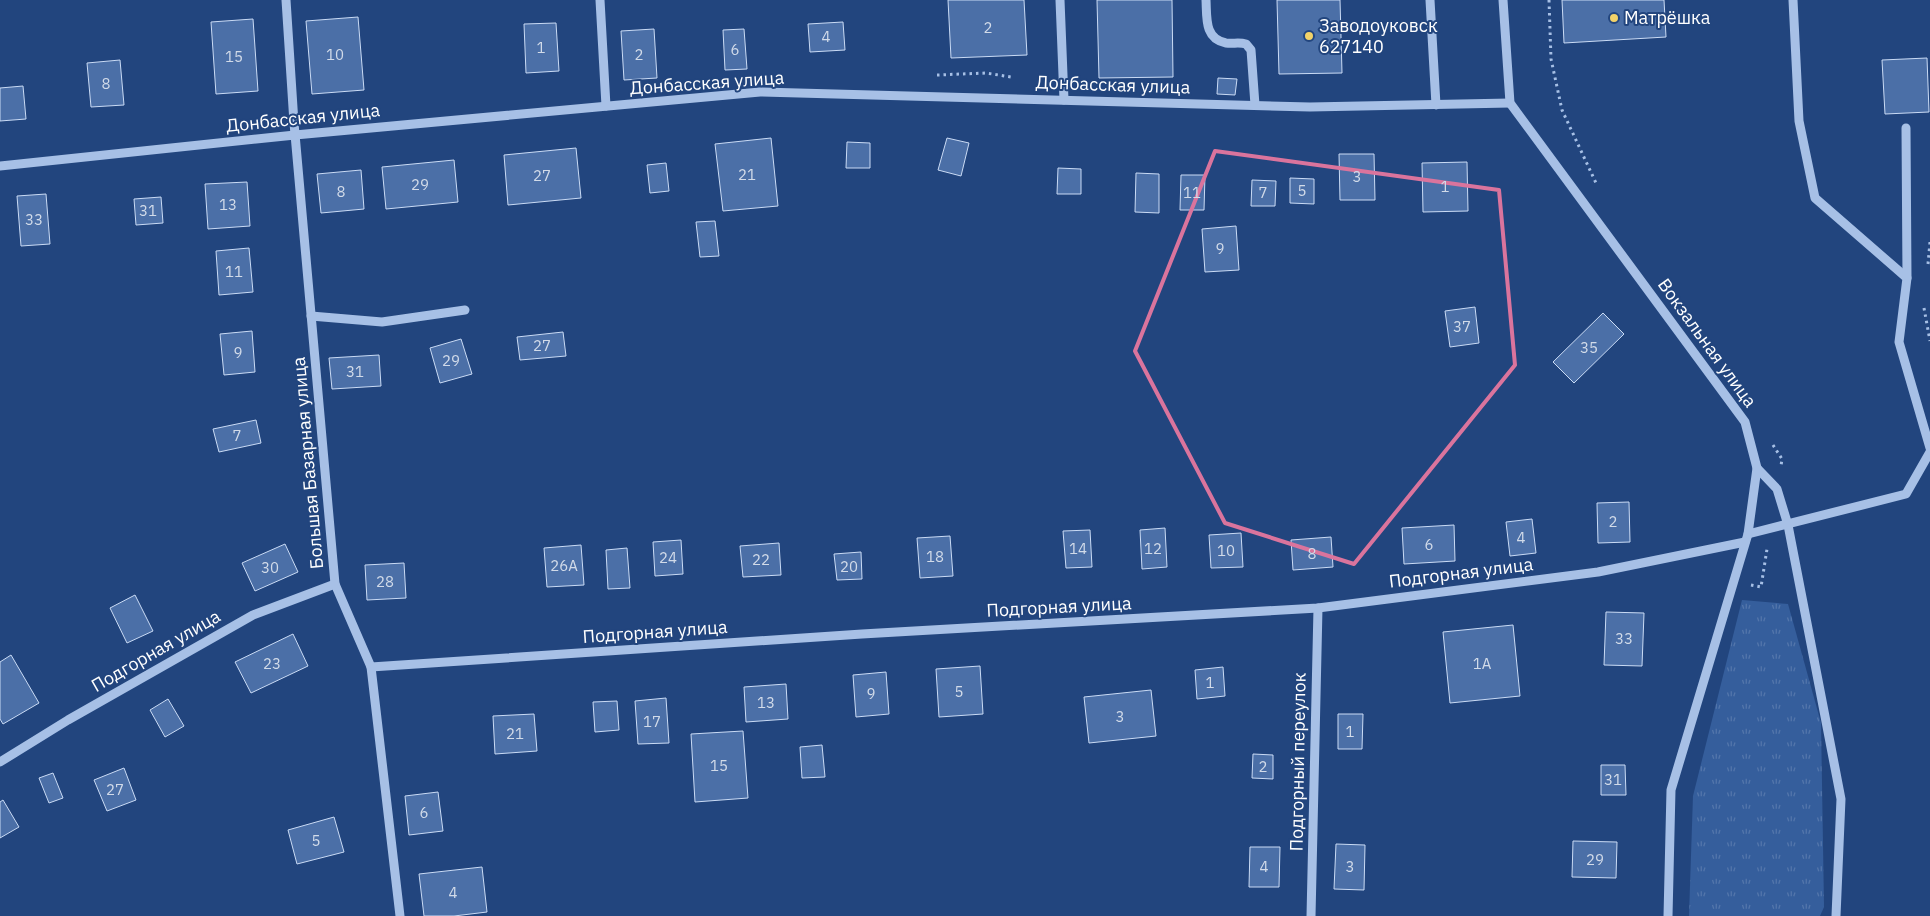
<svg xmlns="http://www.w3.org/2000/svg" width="1930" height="916" font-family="'IBM Plex Sans',sans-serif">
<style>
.grass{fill:url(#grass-tufts)}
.building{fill:#4b6fa7;stroke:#cadbf5}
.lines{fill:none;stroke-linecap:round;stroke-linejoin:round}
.path{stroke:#a7c0e6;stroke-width:3;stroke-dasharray:2.5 4;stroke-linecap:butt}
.minor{stroke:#a7c0e6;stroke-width:9}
.marked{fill:none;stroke:#da749d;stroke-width:4;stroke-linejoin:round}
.poi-dot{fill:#f2d269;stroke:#22457e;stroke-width:2}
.labels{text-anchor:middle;stroke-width:4;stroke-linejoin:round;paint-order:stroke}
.number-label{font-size:15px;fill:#d2dbe9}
.poi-label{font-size:18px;fill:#fff;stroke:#22457e;text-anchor:start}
.street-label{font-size:18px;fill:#fff;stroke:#22457e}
</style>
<defs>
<pattern id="grass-tufts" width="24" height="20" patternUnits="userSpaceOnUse" patternTransform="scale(1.25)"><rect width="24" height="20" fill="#355e9c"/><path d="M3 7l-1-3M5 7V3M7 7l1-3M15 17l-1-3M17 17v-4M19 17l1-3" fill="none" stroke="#5376ab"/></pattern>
</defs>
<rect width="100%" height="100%" fill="#22457e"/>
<path class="grass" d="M1742,600L1788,604L1821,723L1824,907L1820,916H1689L1693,796Z"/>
<g class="building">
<path d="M948,0H1024L1027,55L951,58Z"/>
<path d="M1097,0H1172L1173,77L1099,78Z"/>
<path d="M1277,0H1340L1342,73L1279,74Z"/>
<path d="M1562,0H1664L1666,37L1564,43Z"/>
<path d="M358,17L364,90L312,94L306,21Z"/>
<path d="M253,19L258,91L216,94L211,22Z"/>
<path d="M843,22L845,50L810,52L808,24Z"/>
<path d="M556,23L559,71L526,73L524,24Z"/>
<path d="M654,29L657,78L624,80L621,31Z"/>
<path d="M744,29L747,69L725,70L723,30Z"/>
<path d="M1927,58L1929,112L1885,114L1882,60Z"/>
<path d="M120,60L124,105L91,107L87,63Z"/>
<path d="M1218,78L1237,79L1235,95L1217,94Z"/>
<path d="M23,86L26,119L0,121V88Z"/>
<path d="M771,138L778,206L723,211L715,144Z"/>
<path d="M947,138L969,143L961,176L938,170Z"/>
<path d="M847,142L870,143V168H846Z"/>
<path d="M576,148L581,198L508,205L504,155Z"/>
<path d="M1339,154H1374L1375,200H1340Z"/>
<path d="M454,160L458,202L386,209L382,167Z"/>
<path d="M1467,162L1468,211L1423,212L1422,163Z"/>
<path d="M666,163L669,191L650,193L647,165Z"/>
<path d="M1058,168L1081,169V194H1057Z"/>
<path d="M361,170L364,209L321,213L317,174Z"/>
<path d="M1136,173L1159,174V213L1135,212Z"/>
<path d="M1181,175H1205L1204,210H1180Z"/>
<path d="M1290,178L1314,179V204L1290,203Z"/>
<path d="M1252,180L1276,181L1275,206H1251Z"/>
<path d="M247,182L250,226L208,229L205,184Z"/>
<path d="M46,194L50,244L21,246L17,196Z"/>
<path d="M161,197L163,223L136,225L134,199Z"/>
<path d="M715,221L719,256L700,257L696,222Z"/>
<path d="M1236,226L1239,270L1205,272L1202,229Z"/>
<path d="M249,248L253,292L219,295L216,251Z"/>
<path d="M1475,307L1479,343L1450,347L1445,311Z"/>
<path d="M1603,313L1624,334L1574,383L1553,362Z"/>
<path d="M252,331L255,372L224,375L220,334Z"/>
<path d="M563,332L566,356L520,360L517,337Z"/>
<path d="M461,339L472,374L440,383L430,348Z"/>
<path d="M379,355L381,386L332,389L329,358Z"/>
<path d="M256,420L261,443L219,452L213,429Z"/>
<path d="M1629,502L1630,542L1598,543L1597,503Z"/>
<path d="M1532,519L1536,553L1510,556L1506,522Z"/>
<path d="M1454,525L1455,561L1404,564L1402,528Z"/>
<path d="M1165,528L1167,567L1142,569L1140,530Z"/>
<path d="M1090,530L1092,567L1066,568L1063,531Z"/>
<path d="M1241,533L1243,567L1211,568L1209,535Z"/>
<path d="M950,536L953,576L920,578L917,538Z"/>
<path d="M1331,537L1333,567L1293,570L1291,540Z"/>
<path d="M681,540L683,574L655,576L653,542Z"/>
<path d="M779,543L781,575L743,577L740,546Z"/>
<path d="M285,544L298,572L255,591L242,563Z"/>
<path d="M581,545L584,585L547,587L544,548Z"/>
<path d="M627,548L630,588L608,589L606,550Z"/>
<path d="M861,552L862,579L837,580L834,554Z"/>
<path d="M404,563L406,598L367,600L365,565Z"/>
<path d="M135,595L153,631L127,643L110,608Z"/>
<path d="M1606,612L1644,613L1642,666L1604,665Z"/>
<path d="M1513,625L1520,696L1450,703L1443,632Z"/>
<path d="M293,634L308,666L251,693L235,662Z"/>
<path d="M11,655L39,703L3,724L0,719V662Z"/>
<path d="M980,666L983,714L939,717L936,669Z"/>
<path d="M1223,667L1225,696L1197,699L1195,670Z"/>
<path d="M886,672L889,714L856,717L853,675Z"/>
<path d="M786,684L788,719L746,722L744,687Z"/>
<path d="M1151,690L1156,736L1089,743L1084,697Z"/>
<path d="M666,698L669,743L638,744L635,701Z"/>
<path d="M168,699L184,726L165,737L150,710Z"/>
<path d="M617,701L619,730L595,732L593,702Z"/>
<path d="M534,714L537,751L495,754L493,716Z"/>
<path d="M1338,714H1363L1362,749H1338Z"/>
<path d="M743,731L748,798L695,802L691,734Z"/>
<path d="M822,745L825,777L802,778L800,747Z"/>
<path d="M1253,754L1273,755V779L1252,778Z"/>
<path d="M1601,765H1625L1626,795H1601Z"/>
<path d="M124,768L136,800L107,811L94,780Z"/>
<path d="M53,773L63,798L49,803L39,778Z"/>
<path d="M438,792L443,831L409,835L405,796Z"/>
<path d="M3,800L19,827L0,838V802Z"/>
<path d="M334,817L344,852L297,864L288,830Z"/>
<path d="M1573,841L1617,842L1616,878L1572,877Z"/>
<path d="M1336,844L1365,845L1364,890L1334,889Z"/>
<path d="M1250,847H1280L1279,887H1249Z"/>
<path d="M482,867L487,912L454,916H424L419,874Z"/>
</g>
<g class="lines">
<g class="path">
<path d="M1549,0L1551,59L1562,110L1596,183"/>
<path d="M937,75L986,73L1011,77"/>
<path d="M1928,264L1930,242"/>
<path d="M1924,308L1930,341"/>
<path d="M1773,445L1782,459L1781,466"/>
<path d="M1751,585L1761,587L1767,549"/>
</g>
<g class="minor">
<path d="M286,0L294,123L335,584L371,667L400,916"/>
<path d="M600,0L606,106"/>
<path d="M1060,0L1064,100"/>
<path d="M1206,0C1207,17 1204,39 1226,43C1233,44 1239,42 1246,44L1251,50L1255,105"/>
<path d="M1430,0L1436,105"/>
<path d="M1503,0L1510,103L1745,422L1757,468L1748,534L1671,790L1668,916"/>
<path d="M1793,0L1799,121L1815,198L1907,278L1899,342L1930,448"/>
<path d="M1906,128L1907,278"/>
<path d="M0,166L295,135L760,92L1310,107L1510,103"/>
<path d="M311,316L382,322L465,310"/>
<path d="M1757,468L1777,489L1788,525L1841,799L1836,916"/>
<path d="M1748,534L1906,494L1930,452"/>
<path d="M371,667L862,634L1318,608L1598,572L1745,542"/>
<path d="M0,762L68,720L253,615L335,584"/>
<path d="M1311,916L1318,608"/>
</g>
</g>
<path class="marked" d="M1215,151L1499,190L1515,365L1354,564L1225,523L1135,351Z"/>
<g class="poi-dot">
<circle cx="1614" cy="18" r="5"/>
<circle cx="1309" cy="36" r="5"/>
</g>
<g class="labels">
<g class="number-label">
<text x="988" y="33">2</text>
<text x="826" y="42">4</text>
<text x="541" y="53">1</text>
<text x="735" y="55">6</text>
<text x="335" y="60">10</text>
<text x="639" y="60">2</text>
<text x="234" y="62">15</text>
<text x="106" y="89">8</text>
<text x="747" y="180">21</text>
<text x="542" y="181">27</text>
<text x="1357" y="182">3</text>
<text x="420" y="190">29</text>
<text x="1445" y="192">1</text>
<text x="1302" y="196">5</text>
<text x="341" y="197">8</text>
<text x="1192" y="198">11</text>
<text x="1263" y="198">7</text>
<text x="228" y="210">13</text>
<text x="148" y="216">31</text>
<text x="34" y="225">33</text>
<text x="1220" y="254">9</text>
<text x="234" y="277">11</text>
<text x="1462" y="332">37</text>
<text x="542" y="351">27</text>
<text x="1589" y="353">35</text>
<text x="238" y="358">9</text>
<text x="451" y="366">29</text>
<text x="355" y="377">31</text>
<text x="237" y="441">7</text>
<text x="1613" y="527">2</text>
<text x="1521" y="543">4</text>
<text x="1429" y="550">6</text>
<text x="1078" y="554">14</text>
<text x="1153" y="554">12</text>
<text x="1226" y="556">10</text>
<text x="1312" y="559">8</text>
<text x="935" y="562">18</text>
<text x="668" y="563">24</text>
<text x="761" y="565">22</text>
<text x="564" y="571">26А</text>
<text x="849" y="572">20</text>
<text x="270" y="573">30</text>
<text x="385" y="587">28</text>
<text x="1624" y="644">33</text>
<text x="272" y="669">23</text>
<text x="1482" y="669">1А</text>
<text x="1210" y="688">1</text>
<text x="959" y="697">5</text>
<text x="871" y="699">9</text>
<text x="766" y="708">13</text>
<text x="1120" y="722">3</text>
<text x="652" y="727">17</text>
<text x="1350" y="737">1</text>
<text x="515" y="739">21</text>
<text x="719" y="771">15</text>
<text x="1263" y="772">2</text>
<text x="1613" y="785">31</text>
<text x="115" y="795">27</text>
<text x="424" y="818">6</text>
<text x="316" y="846">5</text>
<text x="1595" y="865">29</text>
<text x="1264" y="872">4</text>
<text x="1350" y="872">3</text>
<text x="453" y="898">4</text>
</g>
<g class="poi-label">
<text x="1624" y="24">Матрёшка</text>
<text x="1319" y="32">Заводоуковск<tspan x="1319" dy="21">627140</tspan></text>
</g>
<g class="street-label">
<text transform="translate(707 83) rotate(-4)" y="6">Донбасская улица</text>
<text transform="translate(1113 85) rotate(2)" y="6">Донбасская улица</text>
<text transform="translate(303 118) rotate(-6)" y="6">Донбасская улица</text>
<text transform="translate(1707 343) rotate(54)" y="6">Вокзальная улица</text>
<text transform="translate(308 463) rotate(-95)" y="6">Большая Базарная улица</text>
<text transform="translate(1461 573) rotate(-7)" y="6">Подгорная улица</text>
<text transform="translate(1059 607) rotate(-3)" y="6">Подгорная улица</text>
<text transform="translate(655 632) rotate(-4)" y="6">Подгорная улица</text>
<text transform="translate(156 651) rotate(-30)" y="6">Подгорная улица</text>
<text transform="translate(1298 762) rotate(-89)" y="6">Подгорный переулок</text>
</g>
</g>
</svg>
